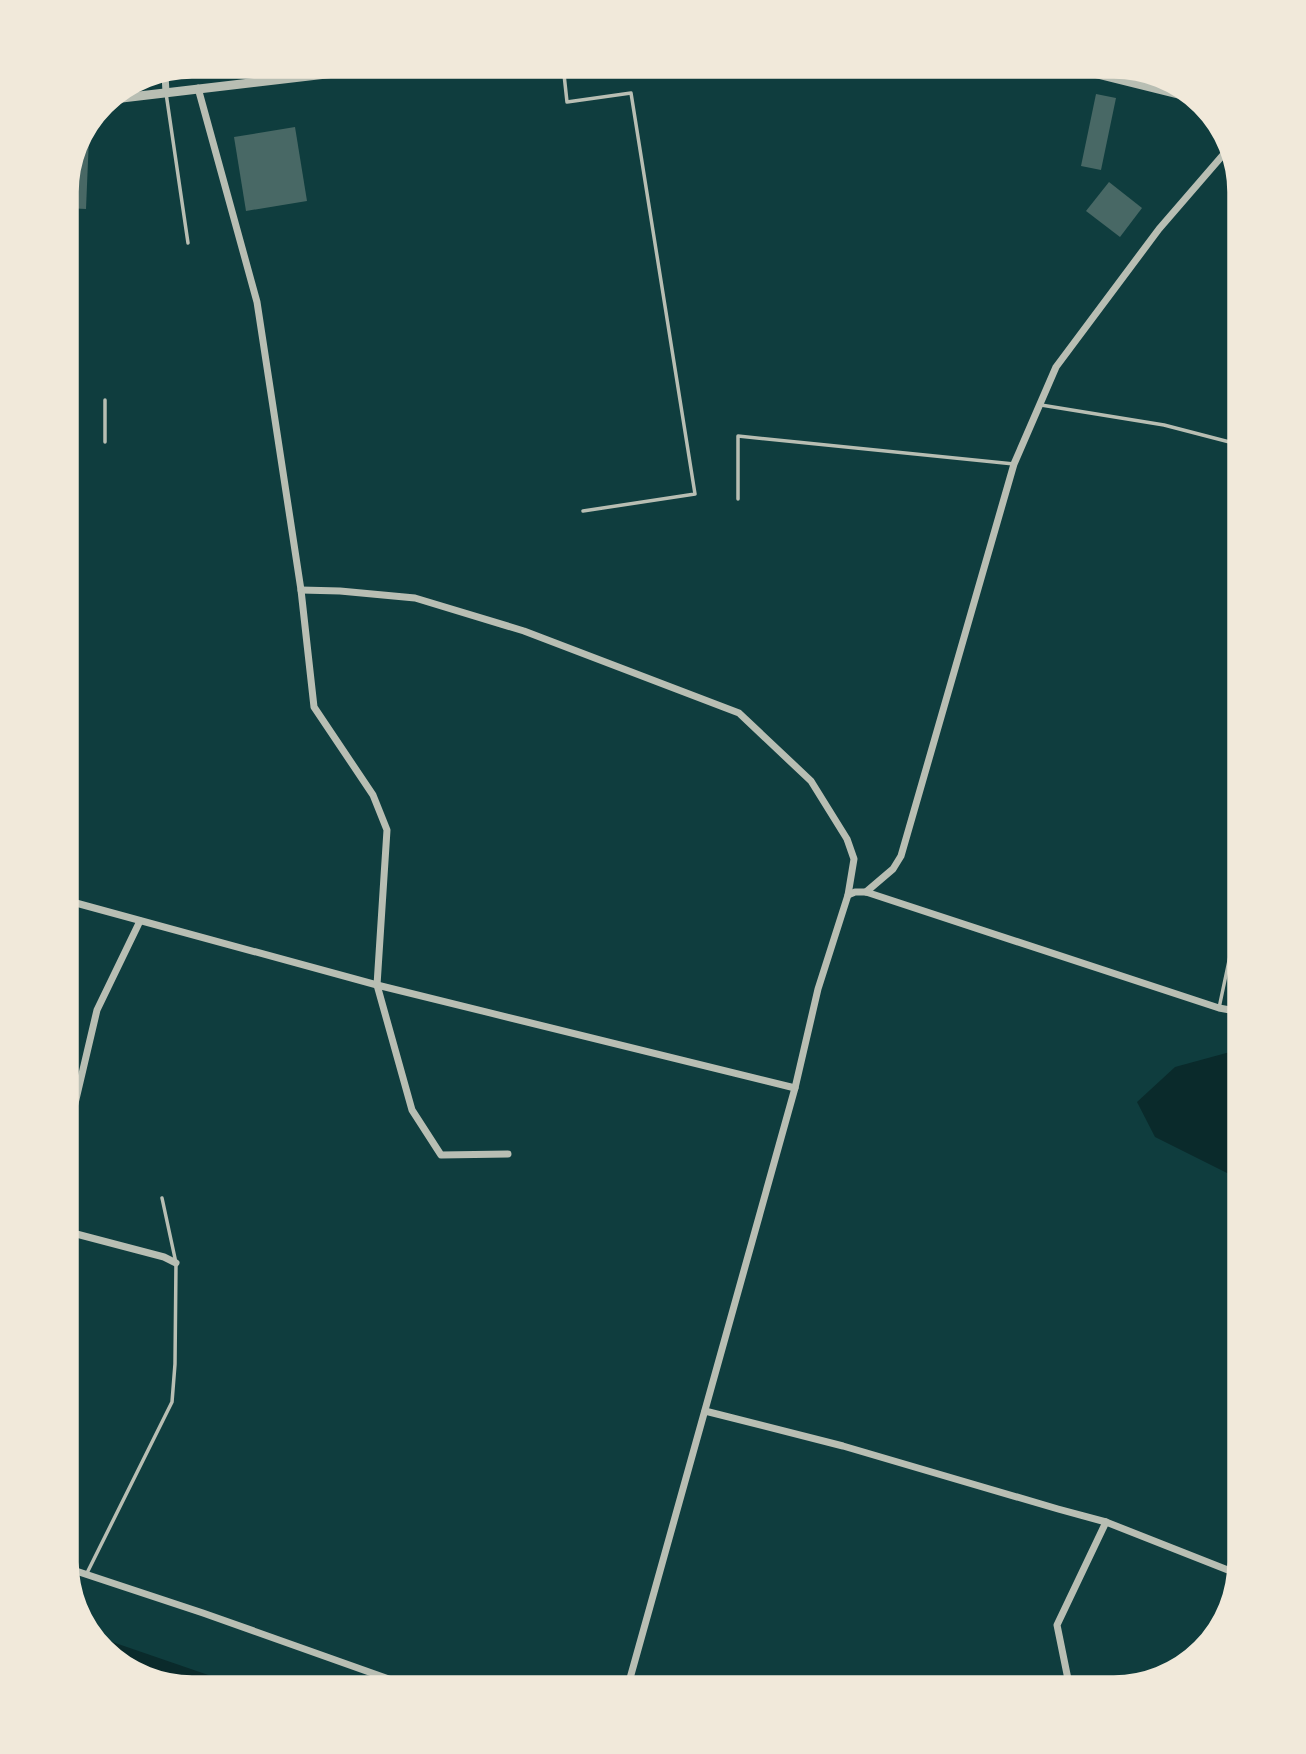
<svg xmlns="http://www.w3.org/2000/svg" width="1306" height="1754" font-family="Signika,sans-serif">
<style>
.water{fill:#0a2a2b}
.building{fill:#486865}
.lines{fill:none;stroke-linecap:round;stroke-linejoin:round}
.service{stroke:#b8beb3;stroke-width:3.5}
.minor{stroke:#b8beb3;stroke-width:7}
.tertiary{stroke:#b8beb3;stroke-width:9}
.rim{fill:none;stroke:#f1e9da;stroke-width:3.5}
</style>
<rect width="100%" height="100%" fill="#0f3d3e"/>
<g class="water">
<path d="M1241,1049V1180L1155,1137L1137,1102L1175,1067Z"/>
<path d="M91,1635H92L249,1689H184L128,1672Z"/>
</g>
<g class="building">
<path d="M1096,94L1116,98L1101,170L1081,166Z"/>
<path d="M295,127L307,201L246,211L234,137Z"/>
<path d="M78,136L89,137L86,209L65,208V183Z"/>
<path d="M1109,182L1142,208L1120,237L1086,211Z"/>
</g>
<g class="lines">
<g class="service">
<path d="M563,65L567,102L631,93L695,494L583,511"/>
<path d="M166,93L188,243"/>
<path d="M105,400V442"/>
<path d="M1041,405L1164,425L1241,445"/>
<path d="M738,499V436L1014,464"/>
<path d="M1219,1008L1241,904"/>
<path d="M87,1573L172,1402L175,1364L176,1263L162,1198"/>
</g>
<g class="minor">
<path d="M165,75L166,92"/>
<path d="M198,88L257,302L301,590L314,707L373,795L387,830L377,985L412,1110L441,1155L508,1154"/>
<path d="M301,590L340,591L415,598L524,631L739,713L811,781L847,839L854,859L848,895"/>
<path d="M866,892L893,869L901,856L1014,464L1056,367L1159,229L1229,148"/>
<path d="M65,900L377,985L795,1088"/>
<path d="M65,1146L97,1010L140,921"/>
<path d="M65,1231L164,1257L176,1263"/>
<path d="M705,1411L843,1446L1058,1509L1106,1522L1238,1574"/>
<path d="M67,1568L203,1613L417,1689"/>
<path d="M627,1689L795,1088L818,989L848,895L855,892H866L1219,1008L1241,1012"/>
<path d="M1070,1689L1057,1625L1106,1522"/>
</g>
<g class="tertiary">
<path d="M1061,65L1194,98"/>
<path d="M105,100L403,65"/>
</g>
</g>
<path d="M0 0H1306V1754H0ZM192 77H1114A115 115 0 0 1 1229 192V1562A115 115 0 0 1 1114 1677H192A115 115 0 0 1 77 1562V192A115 115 0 0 1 192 77Z" fill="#f1e9da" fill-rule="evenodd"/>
<path class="rim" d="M192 77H1114A115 115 0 0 1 1229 192V1562A115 115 0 0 1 1114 1677H192A115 115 0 0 1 77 1562V192A115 115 0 0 1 192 77Z"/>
</svg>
